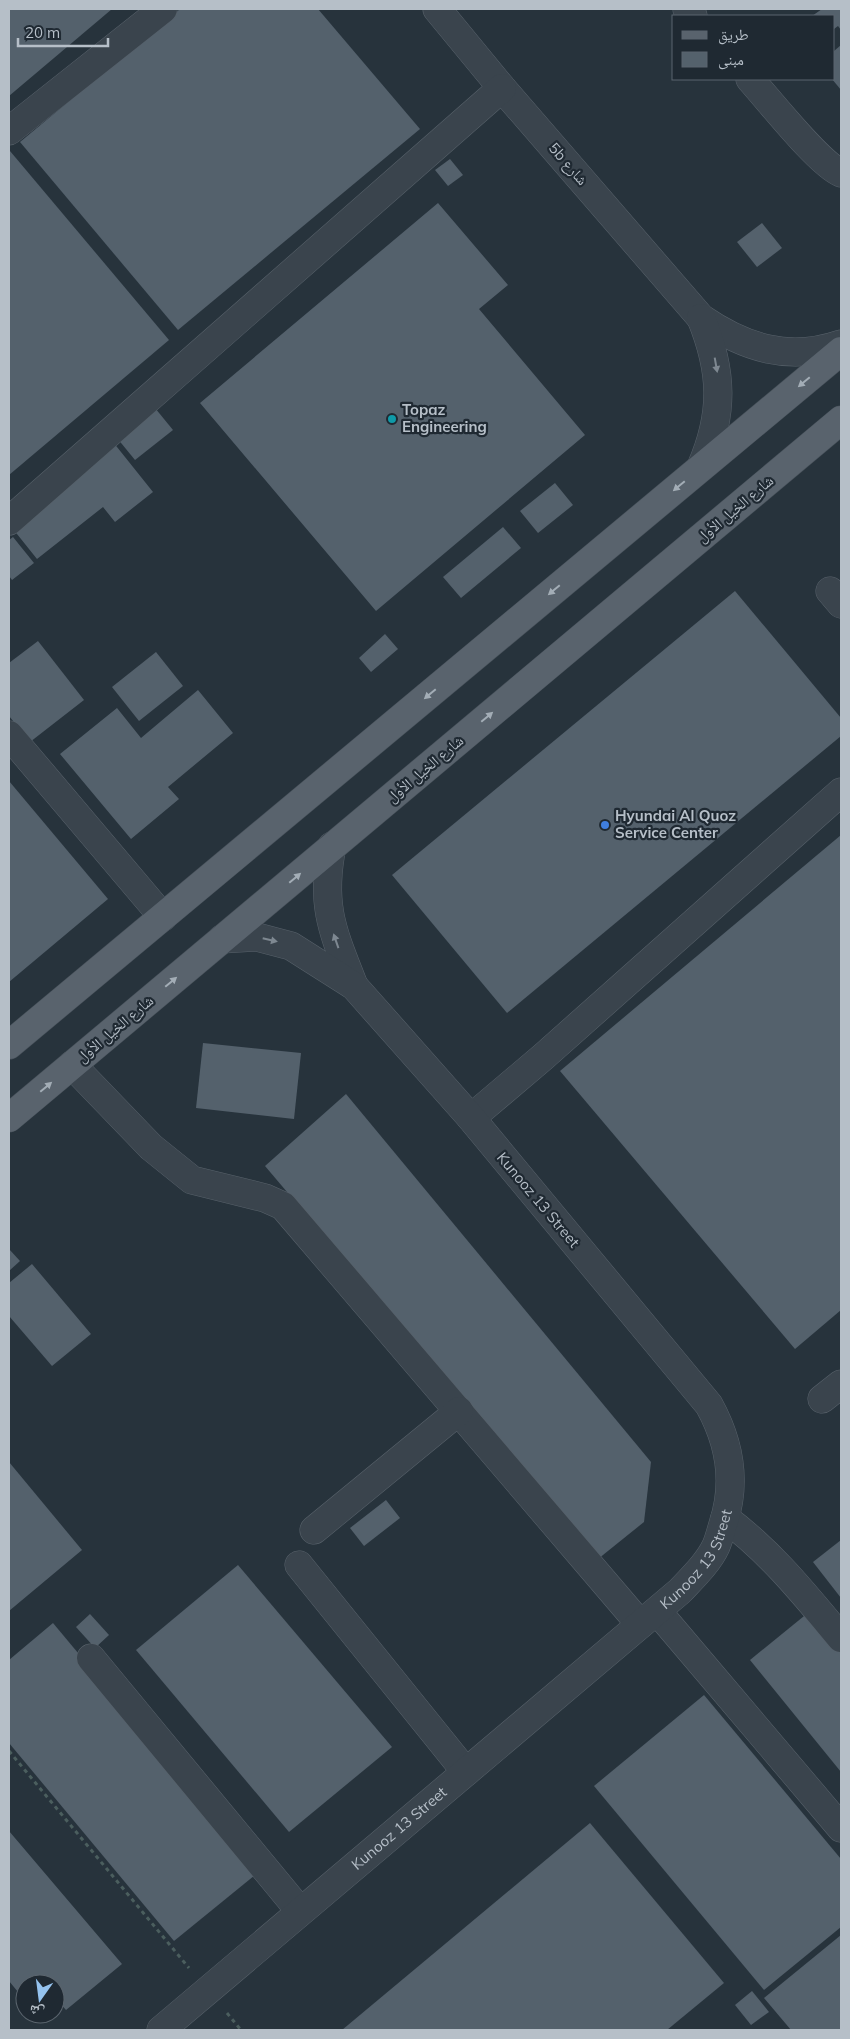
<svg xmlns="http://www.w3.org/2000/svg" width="850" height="2039" font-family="Mulish,'Noto Naskh Arabic',sans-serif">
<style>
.building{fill:#54616c}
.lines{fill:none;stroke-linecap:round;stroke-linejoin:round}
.minor-casing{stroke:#58626b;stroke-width:29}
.major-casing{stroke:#465059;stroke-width:29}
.path{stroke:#4b5e5e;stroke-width:3;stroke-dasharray:4 4;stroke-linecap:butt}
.minor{stroke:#3a444d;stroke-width:28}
.major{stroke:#59636d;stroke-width:28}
.oneway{fill:#7e8891}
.oneway2{fill:#a3adb6}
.culture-dot{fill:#0f9aa8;stroke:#1f2932;stroke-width:2}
.shop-dot{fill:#3f7fe0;stroke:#1f2932;stroke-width:2}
.labels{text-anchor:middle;stroke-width:4.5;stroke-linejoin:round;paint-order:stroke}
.street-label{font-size:15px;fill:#b6bfc8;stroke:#1f2932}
.poi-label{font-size:15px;font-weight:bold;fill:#b6bfc8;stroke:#1f2932;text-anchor:start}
</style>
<rect width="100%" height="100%" fill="#27333c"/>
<g class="building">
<path d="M9,9H112L9,96Z"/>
<path d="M180,9H318L420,129L178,330L20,142Z"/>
<path d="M822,9H841V30L838,26L834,29V16H812Z"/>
<path d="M841,45V90L832,79L834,51Z"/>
<path d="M10,151L169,340L9,475V152Z"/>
<path d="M450,159L463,175L448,186L435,170Z"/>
<path d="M438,203L508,285L479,309L585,435L376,611L200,403Z"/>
<path d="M762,223L782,248L757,267L737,242Z"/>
<path d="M155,408L173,430L135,460L117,438Z"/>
<path d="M113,442L153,492L115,522L103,507L37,559L9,524Z"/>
<path d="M555,483L573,505L538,533L520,511Z"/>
<path d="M503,527L521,548L461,598L443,577Z"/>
<path d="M13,537L34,563L12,580L9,576V540Z"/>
<path d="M735,591L841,718V736L507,1013L392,875Z"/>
<path d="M385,634L398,649L371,672L359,658Z"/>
<path d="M38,641L84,700L30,742L9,716V663Z"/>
<path d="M156,652L183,686L139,721L112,687Z"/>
<path d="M198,690L233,733L168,787L179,799L131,839L60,754L117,708L141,738Z"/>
<path d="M9,781L108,899L9,982Z"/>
<path d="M841,835V1310L795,1349L560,1071Z"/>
<path d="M203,1043L301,1053L294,1119L196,1108Z"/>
<path d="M346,1094L651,1462L644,1522L598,1559L265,1166Z"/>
<path d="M9,1249L20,1261L9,1271Z"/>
<path d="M32,1264L91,1334L52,1366L9,1316V1283Z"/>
<path d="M9,1462L82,1550L9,1611Z"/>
<path d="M386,1500L400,1518L364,1546L350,1528Z"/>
<path d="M841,1540V1598L813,1562Z"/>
<path d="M238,1565L392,1747L289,1832L136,1650Z"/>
<path d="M809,1612L841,1651V1772L750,1660Z"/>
<path d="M90,1614L109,1635L95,1648L76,1627Z"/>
<path d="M53,1623L260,1871L174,1941L9,1743V1660Z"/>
<path d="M704,1695L841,1859V1927L764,1990L594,1786Z"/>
<path d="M590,1823L724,1983L667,2030H342Z"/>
<path d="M9,1831L122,1964L66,2010L55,1998V1984H43L37,1976L28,1984H25V1986L18,1992L9,1981Z"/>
<path d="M841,1935V2030H791L764,1998Z"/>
<path d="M752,1991L769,2012L751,2025L735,2005Z"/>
</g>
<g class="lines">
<defs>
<g id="minor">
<path d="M437,9L502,88L701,318C745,348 789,362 841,344"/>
<path d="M687,9L693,16"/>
<path d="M750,79C769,100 818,163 841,173"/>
<path d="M9,131L163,9"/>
<path d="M701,467C724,414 723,372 701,318"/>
<path d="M9,521L502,88"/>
<path d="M830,591L841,604"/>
<path d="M9,735L163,917"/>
<path d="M332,846C320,906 333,932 354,986"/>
<path d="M72,1065L151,1147L192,1180L265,1198L283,1206L640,1624"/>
<path d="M471,1118L543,1057L841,792"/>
<path d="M822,1399L841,1384"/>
<path d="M725,1518C771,1552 805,1595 841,1638"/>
<path d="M314,1530L459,1411"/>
<path d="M299,1565L466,1772"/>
<path d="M657,1611L841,1828"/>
<path d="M91,1658L300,1911"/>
<path id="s1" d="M161,2030L680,1591C693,1577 708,1563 716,1546C719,1539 721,1531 723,1524C737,1482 730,1443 709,1405L471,1118L354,986L291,946L257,937L222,939"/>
</g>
<g id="major">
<path d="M9,1045L841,351"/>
<path d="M9,1118L841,420"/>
</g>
</defs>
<use href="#minor" class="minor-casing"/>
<use href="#major" class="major-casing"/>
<g class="path">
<path d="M9,1751L189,1968"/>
<path d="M227,2013L241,2030"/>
</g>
<use href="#minor" class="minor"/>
<use href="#major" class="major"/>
</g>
<defs><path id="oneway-solid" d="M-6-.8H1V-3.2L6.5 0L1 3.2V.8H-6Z" transform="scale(1.25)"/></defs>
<g class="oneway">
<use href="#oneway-solid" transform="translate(716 365) rotate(80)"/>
<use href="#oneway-solid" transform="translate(270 940) rotate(13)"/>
<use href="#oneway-solid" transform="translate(336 941) rotate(-109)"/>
</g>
<g class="oneway2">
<use href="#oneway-solid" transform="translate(804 382) rotate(140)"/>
<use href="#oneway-solid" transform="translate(679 486) rotate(140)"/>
<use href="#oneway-solid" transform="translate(554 590) rotate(140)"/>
<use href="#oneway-solid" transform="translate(430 694) rotate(140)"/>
<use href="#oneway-solid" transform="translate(487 717) rotate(-40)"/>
<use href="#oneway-solid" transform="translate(295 878) rotate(-40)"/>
<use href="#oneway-solid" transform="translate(171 982) rotate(-40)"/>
<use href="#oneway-solid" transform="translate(46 1087) rotate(-40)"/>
</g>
<circle class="culture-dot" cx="392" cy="419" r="5"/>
<circle class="shop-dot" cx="605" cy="825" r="5"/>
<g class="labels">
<g class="street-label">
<text transform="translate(568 164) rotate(49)" y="5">5b شارع</text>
<text transform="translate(735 509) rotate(-40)" y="5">شارع الخيل الأول</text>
<text transform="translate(425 769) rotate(-40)" y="5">شارع الخيل الأول</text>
<text transform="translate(115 1029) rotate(-40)" y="5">شارع الخيل الأول</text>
<text transform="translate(538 1200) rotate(50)" y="5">Kunooz 13 Street</text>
<text dy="5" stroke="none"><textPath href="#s1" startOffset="716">Kunooz 13 Street</textPath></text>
<text dy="5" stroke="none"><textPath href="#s1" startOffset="312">Kunooz 13 Street</textPath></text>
</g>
<g class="poi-label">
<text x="402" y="415">Topaz<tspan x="402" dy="17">Engineering</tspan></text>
<text x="615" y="821">Hyundai Al Quoz<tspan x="615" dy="17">Service Center</tspan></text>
</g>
</g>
<rect width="850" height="2039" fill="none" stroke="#b6bfc8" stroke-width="20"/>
<rect x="672" y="15" width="162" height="65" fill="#1f2932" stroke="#5b656e"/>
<rect x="682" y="31" width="25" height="8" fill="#59636d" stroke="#5b656e"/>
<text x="718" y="40" font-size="15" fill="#b6bfc8">طريق</text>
<rect x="682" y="52" width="25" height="15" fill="#54616c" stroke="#5b656e"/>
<text x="718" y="65" font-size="15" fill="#b6bfc8">مبنى</text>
<g transform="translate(40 1999) rotate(194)"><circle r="24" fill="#1f2932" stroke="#5b656e"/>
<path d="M0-4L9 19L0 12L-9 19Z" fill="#95c3ef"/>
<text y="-8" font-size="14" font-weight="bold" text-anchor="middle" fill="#b6bfc8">ش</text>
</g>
<path d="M18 38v8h90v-8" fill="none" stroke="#b6bfc8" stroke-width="2.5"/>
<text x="25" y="38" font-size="15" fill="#b6bfc8" stroke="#1f2932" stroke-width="4" paint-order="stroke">20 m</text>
</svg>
